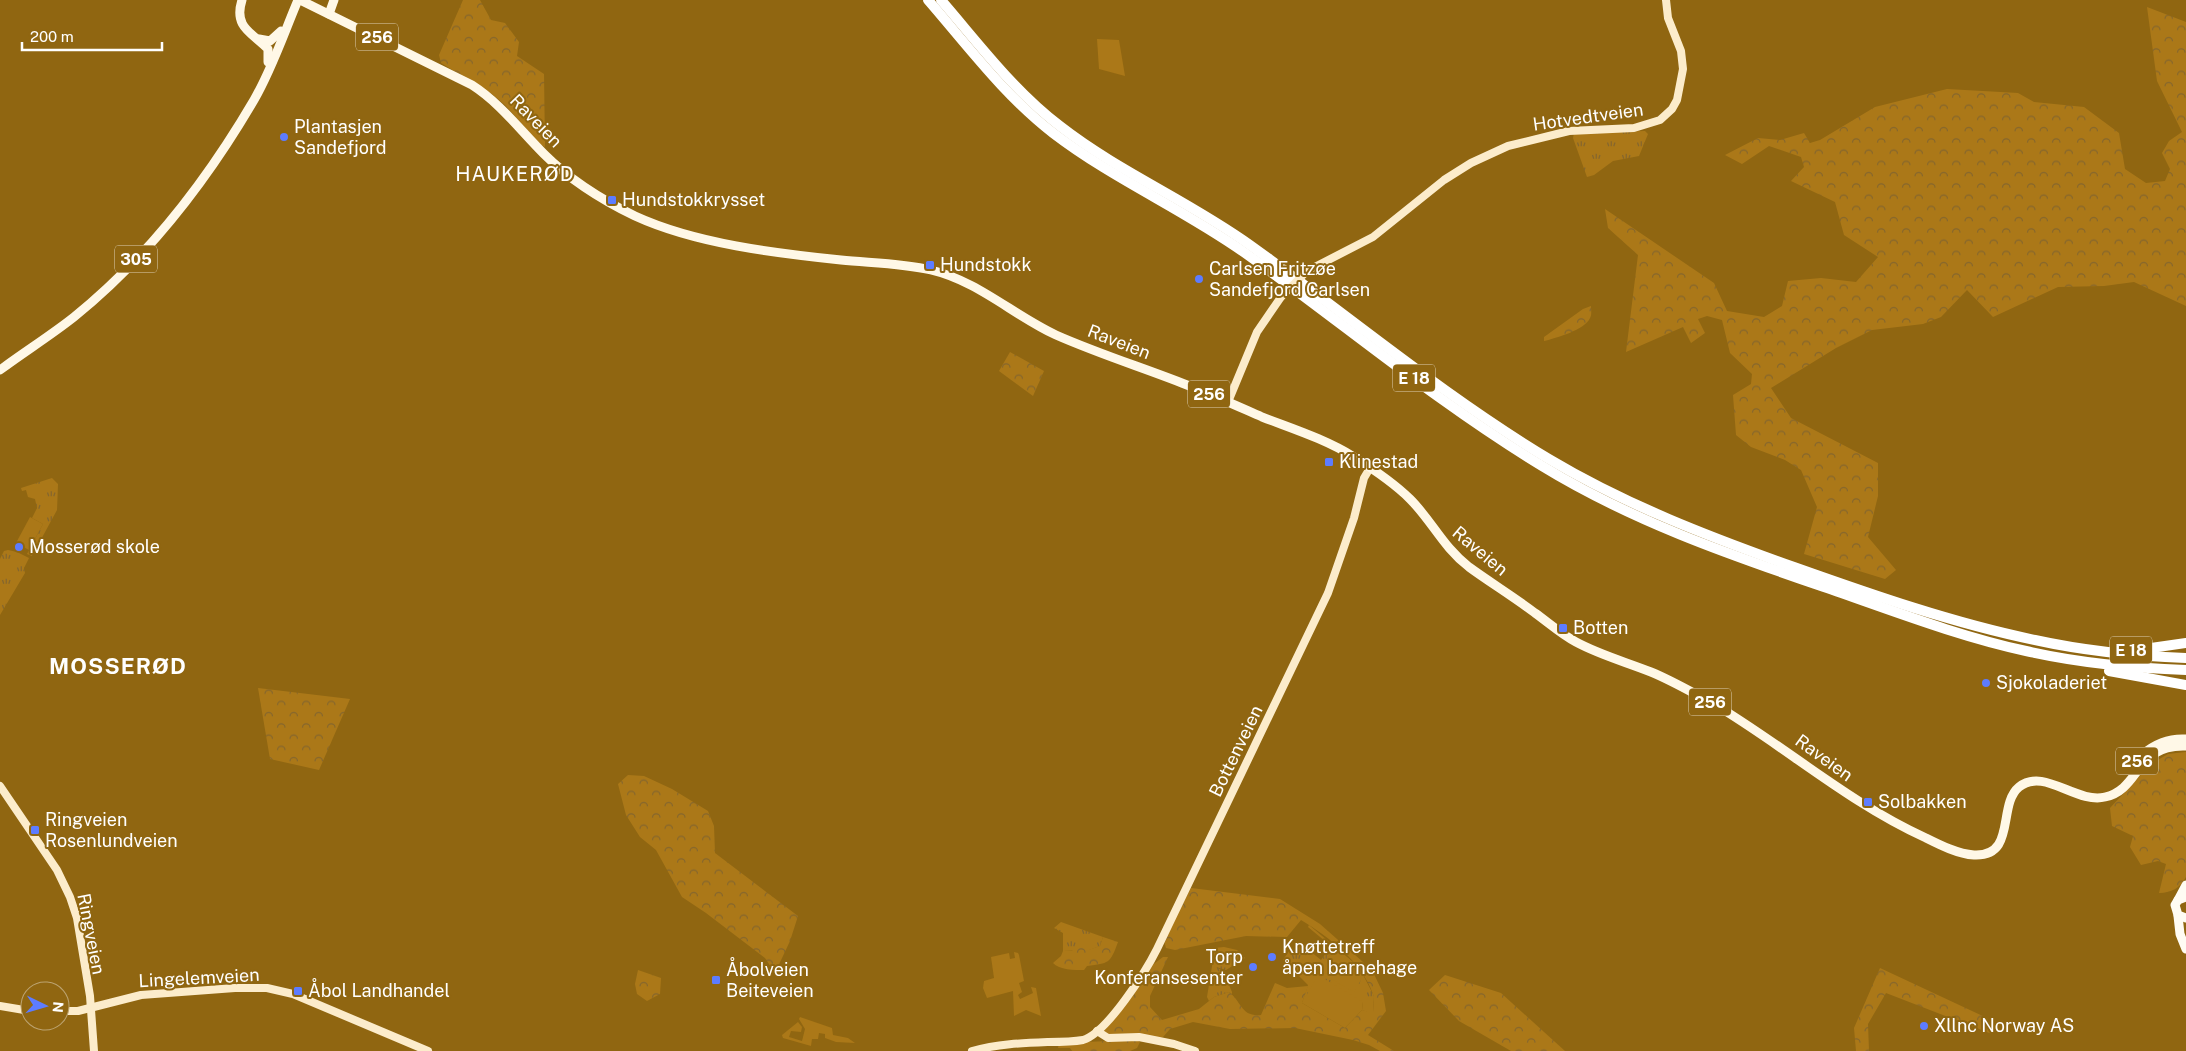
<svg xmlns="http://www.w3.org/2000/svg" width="2186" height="1051" font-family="'Public Sans',sans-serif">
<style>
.grass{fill:url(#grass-tufts)}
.forest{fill:url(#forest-crowns)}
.garden{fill:#ab7818}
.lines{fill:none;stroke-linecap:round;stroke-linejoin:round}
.secondary{stroke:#fceccb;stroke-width:8}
.primary{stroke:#fff8e7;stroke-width:9}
.trunk{stroke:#fffcf3;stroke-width:9}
.motorway{stroke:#fff;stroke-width:10}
.secondary-bridge{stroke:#fceccb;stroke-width:8}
.poi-dot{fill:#5d7cff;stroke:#906611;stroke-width:2}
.labels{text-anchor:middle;stroke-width:4;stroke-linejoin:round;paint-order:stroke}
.shield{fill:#906611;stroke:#ded1b8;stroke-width:1}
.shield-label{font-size:16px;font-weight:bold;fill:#fff}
.street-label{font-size:18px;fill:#fff;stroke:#906611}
.poi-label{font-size:18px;fill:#fff;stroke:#906611;text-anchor:start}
.quarter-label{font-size:20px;letter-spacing:1px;fill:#fff;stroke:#906611}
.district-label{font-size:22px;font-weight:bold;letter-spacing:1px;fill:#fff;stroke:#906611}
</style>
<defs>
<pattern id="grass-tufts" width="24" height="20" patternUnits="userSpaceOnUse" patternTransform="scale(1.25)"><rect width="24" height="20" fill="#ab7818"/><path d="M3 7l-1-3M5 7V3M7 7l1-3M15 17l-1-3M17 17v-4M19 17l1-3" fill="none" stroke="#85662d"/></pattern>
<pattern id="forest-crowns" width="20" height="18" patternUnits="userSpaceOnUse" patternTransform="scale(1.25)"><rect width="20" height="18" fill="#ab7818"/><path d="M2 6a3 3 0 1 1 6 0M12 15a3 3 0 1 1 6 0" fill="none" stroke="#85662d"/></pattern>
</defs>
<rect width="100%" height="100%" fill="#906611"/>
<g class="grass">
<path d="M1645,131L1648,134L1639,156L1613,161L1594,175L1587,177L1573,138L1574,133Z"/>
<path d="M52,478L58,484L57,510L32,556L27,554L43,524L32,518L37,508L35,499L28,497L26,490L22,491L21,488Z"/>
<path d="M8,550L17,552L29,558L24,568L25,573L0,615V559L4,551Z"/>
<path d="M1061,922L1103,937L1100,946L1089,950L1063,951V933L1054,928Z"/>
<path d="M1309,925L1359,967L1374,996L1373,1014L1362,1010L1363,1002L1302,1003L1308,985L1283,960L1289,951L1293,952L1300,943L1321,960L1331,946L1308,927Z"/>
<path d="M1224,947L1237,950L1245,958L1226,970L1216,967L1223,971L1232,992V994L1229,992L1214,997L1209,1001L1207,997L1215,948Z"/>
</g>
<g class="forest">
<path d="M463,0H480L491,20L505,23L519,42L517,56L544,74L545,147L540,144L505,105L492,94L441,63L439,55Z"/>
<path d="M2147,7L2186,22V306L2134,282L2104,286L2058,287L1993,317L1967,290L1941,317L1923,324L1872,330L1836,348L1771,388L1791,418L1878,463V496L1868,537L1896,570L1885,579L1804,554L1817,507L1801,470L1785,460L1751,447L1736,435L1733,395L1751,384L1752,374L1730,353L1722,320L1707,316L1698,319L1705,333L1691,343L1683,327L1626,352L1638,255L1608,228L1605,209L1714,283L1727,311L1764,317L1782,306L1788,281L1821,278L1856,282L1878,257L1844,235L1835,202L1791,181L1804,167L1801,157L1769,146L1742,164L1725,155L1758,138L1780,140L1804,133L1810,143L1820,140L1875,107L1947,89L2018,93L2034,102L2084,107L2119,133L2125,169L2146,183L2165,181L2170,169L2162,153L2169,141L2182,132L2157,81Z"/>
<path d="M1591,306C1591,310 1592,315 1590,318C1585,330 1556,338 1544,341V337L1583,309Z"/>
<path d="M1010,352L1044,371L1033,396L999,371Z"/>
<path d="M258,688L350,699L319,770L270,759Z"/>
<path d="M2186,752V877C2180,888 2171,893 2159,893L2166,864L2158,861L2141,865L2130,847L2133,836L2112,826L2110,808L2151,764L2168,754Z"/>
<path d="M628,775L644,776L672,789L708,811L714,826L715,853L798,916L790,941L775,973L765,958L706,913L682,897L656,850L640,837L626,815L618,784Z"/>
<path d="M1191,888L1280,899L1320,924L1372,970L1383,993L1386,1011L1368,1035L1394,1051H1380L1369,1045L1353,1040L1295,1028L1230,1029L1193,1022L1170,1029L1163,1037L1111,1039L1098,1031L1147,969L1163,957H1168L1150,996V1007L1162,1020L1199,1009L1214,997L1229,992C1242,1002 1241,1017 1261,1015L1275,983L1287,988L1308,986L1302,1003L1345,1028L1362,1010L1373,1013C1373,1008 1375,1000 1373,994C1362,962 1329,937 1301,920L1287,937L1246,936L1175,950L1166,948L1164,941Z"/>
<path d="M1103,937L1118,942C1110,964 1109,963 1087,966L1084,970C1075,970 1059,970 1053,963L1061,956L1063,951H1072L1077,945L1088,950L1100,946Z"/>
<path d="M1880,968L1987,1018L1992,1034L1886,993L1868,1024L1869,1051H1856L1854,1028Z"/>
<path d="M638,970L661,978L660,994L647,1001L637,994L635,984Z"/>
<path d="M1445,975L1501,993L1565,1051H1511L1459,1021L1429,990Z"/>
<path d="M1136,1040L1140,1042L1137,1048L1130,1051H1072L1070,1048H1058L1059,1043Z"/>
</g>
<g class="garden">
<path d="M1097,39L1119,40L1125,76L1099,69Z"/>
<path d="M30,517L43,524L29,550L16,543Z"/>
<path d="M1334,949L1351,964L1361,980L1354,992L1320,973V968Z"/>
<path d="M1014,952L1018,953L1019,955L1024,981L1019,983L1022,992L1018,995L1020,999L1033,993L1031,987L1036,988L1041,1016L1026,1010L1014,1016L1013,991L987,998L983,988L984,981L994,978L991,957L1009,953L1010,959L1015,958Z"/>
<path d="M1318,975L1363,1002L1362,1010L1345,1028L1302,1003Z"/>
<path d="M800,1017L832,1028L833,1035L848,1038L855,1043L836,1042L825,1038V1034L819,1033L818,1039H812L811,1046L783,1038L782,1035L798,1022L802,1027L801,1032L791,1031L789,1037L802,1041L805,1029L799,1019Z"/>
</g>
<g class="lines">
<g class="secondary">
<path d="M1307,271L1373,237L1444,180L1471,163L1508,146L1569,131L1634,128L1660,120L1672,109L1677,100L1683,69L1681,51L1668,18L1666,0"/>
<path d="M1228,402L1257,332L1281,297"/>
<path d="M0,786L57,870L70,897L77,918L90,996L94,1051"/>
<path d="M0,1006L30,1011"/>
<path d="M60,1011H78L141,995L235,988H267L293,994L428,1051"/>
<path d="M1097,1031L1108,1038L1139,1037L1174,1044L1195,1051"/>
<path d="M972,1051C997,1044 1023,1043 1048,1042C1059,1042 1072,1042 1083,1040C1107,1033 1146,971 1157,949L1328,593L1354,518L1364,478L1370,468"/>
</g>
<g class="primary">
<path d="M242,0C233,28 253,33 268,49V62"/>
<path d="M300,0L472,85C500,103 520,130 544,154C570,180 602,200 635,216C696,244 775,253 841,260C871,263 902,263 931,270C978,281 1013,315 1056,335C1099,354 1144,368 1187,385C1213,395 1237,406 1262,417C1293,429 1325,439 1354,457C1373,469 1394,483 1410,499C1432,521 1443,547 1469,567C1491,583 1514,597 1535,613C1549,623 1561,634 1576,642C1600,655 1626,662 1651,672C1673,681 1693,693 1714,704C1786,747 1849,803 1926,838C1940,845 1958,854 1974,855C2017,857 1997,805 2019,787C2044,767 2076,804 2105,797C2141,789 2135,744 2186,746"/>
<path d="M329,14L334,0"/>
<path d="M259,39L270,41L281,31"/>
<path d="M0,370C24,352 50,336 74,317C147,258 206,182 254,100C272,69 284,33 298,0"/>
<path d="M2143,754C2156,743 2169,738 2186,739"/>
</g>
<g class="trunk">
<path d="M2186,897L2178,900L2175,905L2178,915L2186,918"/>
<path d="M2178,900L2186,885"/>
<path d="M2178,916L2180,934L2186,949"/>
</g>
<g class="motorway">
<path d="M928,0C968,46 1004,95 1053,133C1113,179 1183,209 1245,253C1344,324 1438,403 1542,466C1630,520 1727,554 1824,587C1891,610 1957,636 2026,651C2079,663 2132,668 2186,670"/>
<path d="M941,0C979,44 1013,90 1060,126C1119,172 1189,201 1250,245C1349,316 1444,396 1549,459C1626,505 1710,537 1794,567C1873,595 1953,623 2035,640C2085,651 2135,656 2186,658"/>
<path d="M2137,650L2186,643"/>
<path d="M2109,671L2186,685"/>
</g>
<path class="secondary-bridge" d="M1281,297L1307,271"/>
</g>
<g class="poi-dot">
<circle cx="284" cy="137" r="5"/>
<rect x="607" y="195" width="10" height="10" rx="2.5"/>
<rect x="925" y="260" width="10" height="10" rx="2.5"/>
<circle cx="1199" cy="279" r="5"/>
<rect x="1324" y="457" width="10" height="10" rx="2.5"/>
<circle cx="19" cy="547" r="5"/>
<rect x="1558" y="623" width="10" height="10" rx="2.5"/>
<circle cx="1986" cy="683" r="5"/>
<rect x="1863" y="797" width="10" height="10" rx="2.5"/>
<rect x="30" y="825" width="10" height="10" rx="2.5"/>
<circle cx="1272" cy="957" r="5"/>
<circle cx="1253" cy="967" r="5"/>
<rect x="711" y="975" width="10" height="10" rx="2.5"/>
<rect x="293" y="986" width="10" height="10" rx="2.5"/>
<circle cx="1924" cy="1026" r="5"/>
</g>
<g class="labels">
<g class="shield">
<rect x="356" y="23.5" width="42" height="27" rx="4"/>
<rect x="115" y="245.5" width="42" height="27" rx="4"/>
<rect x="1393" y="364.5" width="42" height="27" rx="4"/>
<rect x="1188" y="380.5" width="42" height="27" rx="4"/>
<rect x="2110" y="636.5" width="42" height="27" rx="4"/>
<rect x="1689" y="688.5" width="42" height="27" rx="4"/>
<rect x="2116" y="747.5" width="42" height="27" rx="4"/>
</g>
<g class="shield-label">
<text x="377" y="43">256</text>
<text x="136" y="265">305</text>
<text x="1414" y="384">E 18</text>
<text x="1209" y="400">256</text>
<text x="2131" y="656">E 18</text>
<text x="1710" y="708">256</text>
<text x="2137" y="767">256</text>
</g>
<g class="street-label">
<text transform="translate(1588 117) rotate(-8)" y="6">Hotvedtveien</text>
<text transform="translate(536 121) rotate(46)" y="6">Raveien</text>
<text transform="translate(1119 342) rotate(21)" y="6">Raveien</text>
<text transform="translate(1480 551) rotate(40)" y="6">Raveien</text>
<text transform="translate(1236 751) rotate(-64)" y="6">Bottenveien</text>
<text transform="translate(1824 758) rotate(36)" y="6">Raveien</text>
<text transform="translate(91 934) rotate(79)" y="6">Ringveien</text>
<text transform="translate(199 978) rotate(-3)" y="6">Lingelemveien</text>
</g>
<g class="poi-label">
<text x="294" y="133">Plantasjen<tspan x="294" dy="21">Sandefjord</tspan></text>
<text x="622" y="206">Hundstokkrysset</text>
<text x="940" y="271">Hundstokk</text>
<text x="1209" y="275">Carlsen Fritzøe<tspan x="1209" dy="21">Sandefjord Carlsen</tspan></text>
<text x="1339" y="468">Klinestad</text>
<text x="29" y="553">Mosserød skole</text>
<text x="1573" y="634">Botten</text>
<text x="1996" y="689">Sjokoladeriet</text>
<text x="1878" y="808">Solbakken</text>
<text x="45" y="826">Ringveien<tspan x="45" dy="21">Rosenlundveien</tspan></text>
<text x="1282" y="953">Knøttetreff<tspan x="1282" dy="21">åpen barnehage</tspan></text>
<text x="1243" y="963" text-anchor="end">Torp<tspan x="1243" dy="21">Konferansesenter</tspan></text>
<text x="726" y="976">Åbolveien<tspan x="726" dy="21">Beiteveien</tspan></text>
<text x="308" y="997">Åbol Landhandel</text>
<text x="1934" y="1032">Xllnc Norway AS</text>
</g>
<g class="quarter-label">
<text x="515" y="181">HAUKERØD</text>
</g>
<g class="district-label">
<text x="118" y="674">MOSSERØD</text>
</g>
</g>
<g transform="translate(45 1006) rotate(95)"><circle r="24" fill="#906611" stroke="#bca370"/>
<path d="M0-4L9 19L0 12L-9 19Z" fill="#5d7cff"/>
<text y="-8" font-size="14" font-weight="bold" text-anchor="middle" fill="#ffffff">N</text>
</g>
<path d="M22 42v8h140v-8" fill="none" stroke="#ffffff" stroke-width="2.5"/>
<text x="30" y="42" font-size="15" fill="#ffffff" stroke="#906611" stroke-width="4" paint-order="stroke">200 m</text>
</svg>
